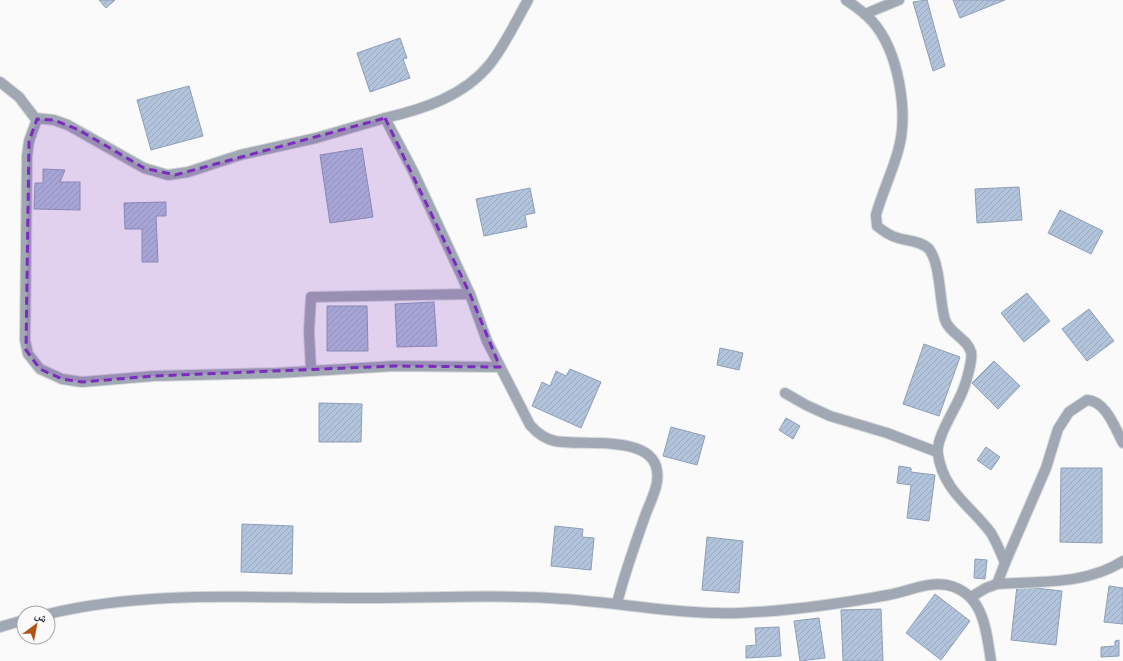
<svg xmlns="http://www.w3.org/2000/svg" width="1123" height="661" font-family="'Space Grotesk','Noto Naskh Arabic',sans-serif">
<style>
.building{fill:url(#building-hatch);stroke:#8d9eb7}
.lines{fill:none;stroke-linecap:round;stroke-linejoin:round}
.minor-casing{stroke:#d7d8da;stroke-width:12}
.minor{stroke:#a0a8b3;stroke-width:10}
.marked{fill:#7b2cbf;fill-opacity:0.2;stroke:#7b2cbf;stroke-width:3;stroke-dasharray:8 5;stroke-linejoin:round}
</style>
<defs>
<pattern id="building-hatch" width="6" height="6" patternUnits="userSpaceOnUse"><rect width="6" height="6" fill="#b2c3dc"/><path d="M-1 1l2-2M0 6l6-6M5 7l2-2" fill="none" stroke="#99a8bd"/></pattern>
</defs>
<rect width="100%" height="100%" fill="#fafafa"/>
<g class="building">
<path d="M99,0H115L106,8Z"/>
<path d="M927,0L945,66L933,71L913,2Z"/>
<path d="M953,0H1005L960,18Z"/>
<path d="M400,38L407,58L403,59L410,78L370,92L357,53Z"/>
<path d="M189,86L203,136L151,150L137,100Z"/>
<path d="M362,148L373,217L330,223L320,155Z"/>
<path d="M43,169L65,170L60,182H80V210L34,209L35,183H43Z"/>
<path d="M1019,187L1022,220L977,223L975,189Z"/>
<path d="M530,188L535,213L525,215L527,227L484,236L476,199Z"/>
<path d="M166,202V216H156L158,262H142V229H125L124,203Z"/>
<path d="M1060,210L1103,231L1091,254L1048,233Z"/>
<path d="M1027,293L1050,321L1024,342L1001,313Z"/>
<path d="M434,302L437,346L397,347L395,304Z"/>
<path d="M327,306H367L368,351H327Z"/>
<path d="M1089,309L1114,341L1087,361L1062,329Z"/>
<path d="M924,344L960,357L939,416L903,404Z"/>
<path d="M720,348L743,353L739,370L717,365Z"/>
<path d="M994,361L1020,386L998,409L972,383Z"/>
<path d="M570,369L601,382L581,428L532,406L542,382L550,386L556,371L566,376Z"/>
<path d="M319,403L362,404L361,442H319Z"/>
<path d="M786,418L800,426L793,439L779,430Z"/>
<path d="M671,427L705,436L697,465L663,456Z"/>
<path d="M986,447L1000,457L991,470L977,460Z"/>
<path d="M899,466L911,468V472L935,475L929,521L907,518L911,485L897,483Z"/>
<path d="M1061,468H1102V543L1060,542Z"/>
<path d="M242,524L293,526L292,574L241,572Z"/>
<path d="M555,526L583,529L582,537L594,538L591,570L551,566Z"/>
<path d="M707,537L743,541L739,593L702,590Z"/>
<path d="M975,559L987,560L985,579L974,578Z"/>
<path d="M1017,586L1062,591L1056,645L1011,640Z"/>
<path d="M1109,586L1123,588V624L1104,622Z"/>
<path d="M935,594L970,621L941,660L906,633Z"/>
<path d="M881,609L883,661H843L841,610Z"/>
<path d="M819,618L825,658L800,661L794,621Z"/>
<path d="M779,627L781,656L746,658V646L756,645L755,628Z"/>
<path d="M1119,640V656L1101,657V647L1115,646V641Z"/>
</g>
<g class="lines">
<defs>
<g id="minor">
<path d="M528,0C516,21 505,45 490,64C464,96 424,109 385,118L413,171L470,294L487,341L530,425C537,433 545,439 555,441C585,447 664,431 657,482C655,494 649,505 645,516C635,545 624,574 617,604"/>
<path d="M846,0C855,6 865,13 872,21C899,51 909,114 898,151C892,173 882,193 876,215L877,226C883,231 890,236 898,238C908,241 921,241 929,249C941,265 939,300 945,320C950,334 967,338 971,352C973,359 966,383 963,390C957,407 935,438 938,454C943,491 971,506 991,533C997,543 1001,553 1005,563L1046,468L1058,429L1069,412L1087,400C1106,401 1115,428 1123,443"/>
<path d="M865,14L899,0"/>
<path d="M0,82L19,97L35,118L54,120L68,125L144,168L168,175L188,172L240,155L316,138L385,118"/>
<path d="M37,119L29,141L27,156L25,340L28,354L40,369L62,379L82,382L154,376L278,373L395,366L500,367"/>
<path d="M311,370L309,331L311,297L470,294"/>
<path d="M785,393L806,405L830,416L887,433L937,452"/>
<path d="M997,584L1005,563"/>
<path d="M971,597L986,588L997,584C1039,581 1086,585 1123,561"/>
<path d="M48,614C148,590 251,598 353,598C418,599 484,594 549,598C612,601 675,615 739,613C788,611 839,604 888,595C907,592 928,581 947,585C984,593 986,630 991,661"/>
<path d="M0,627L24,620"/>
</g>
</defs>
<use href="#minor" class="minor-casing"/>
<use href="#minor" class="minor"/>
</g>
<path class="marked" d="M385,118L470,294L500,367L395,366L154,376L82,382L62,379L40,369L26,350L29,141L37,119L54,120L79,130L144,168L175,175Z"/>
<g transform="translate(36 625) rotate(32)"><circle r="19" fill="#fafafa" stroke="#a3a6aa"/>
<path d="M0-3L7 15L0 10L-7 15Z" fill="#b45214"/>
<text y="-6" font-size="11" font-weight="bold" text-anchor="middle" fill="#212832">ش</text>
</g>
</svg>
